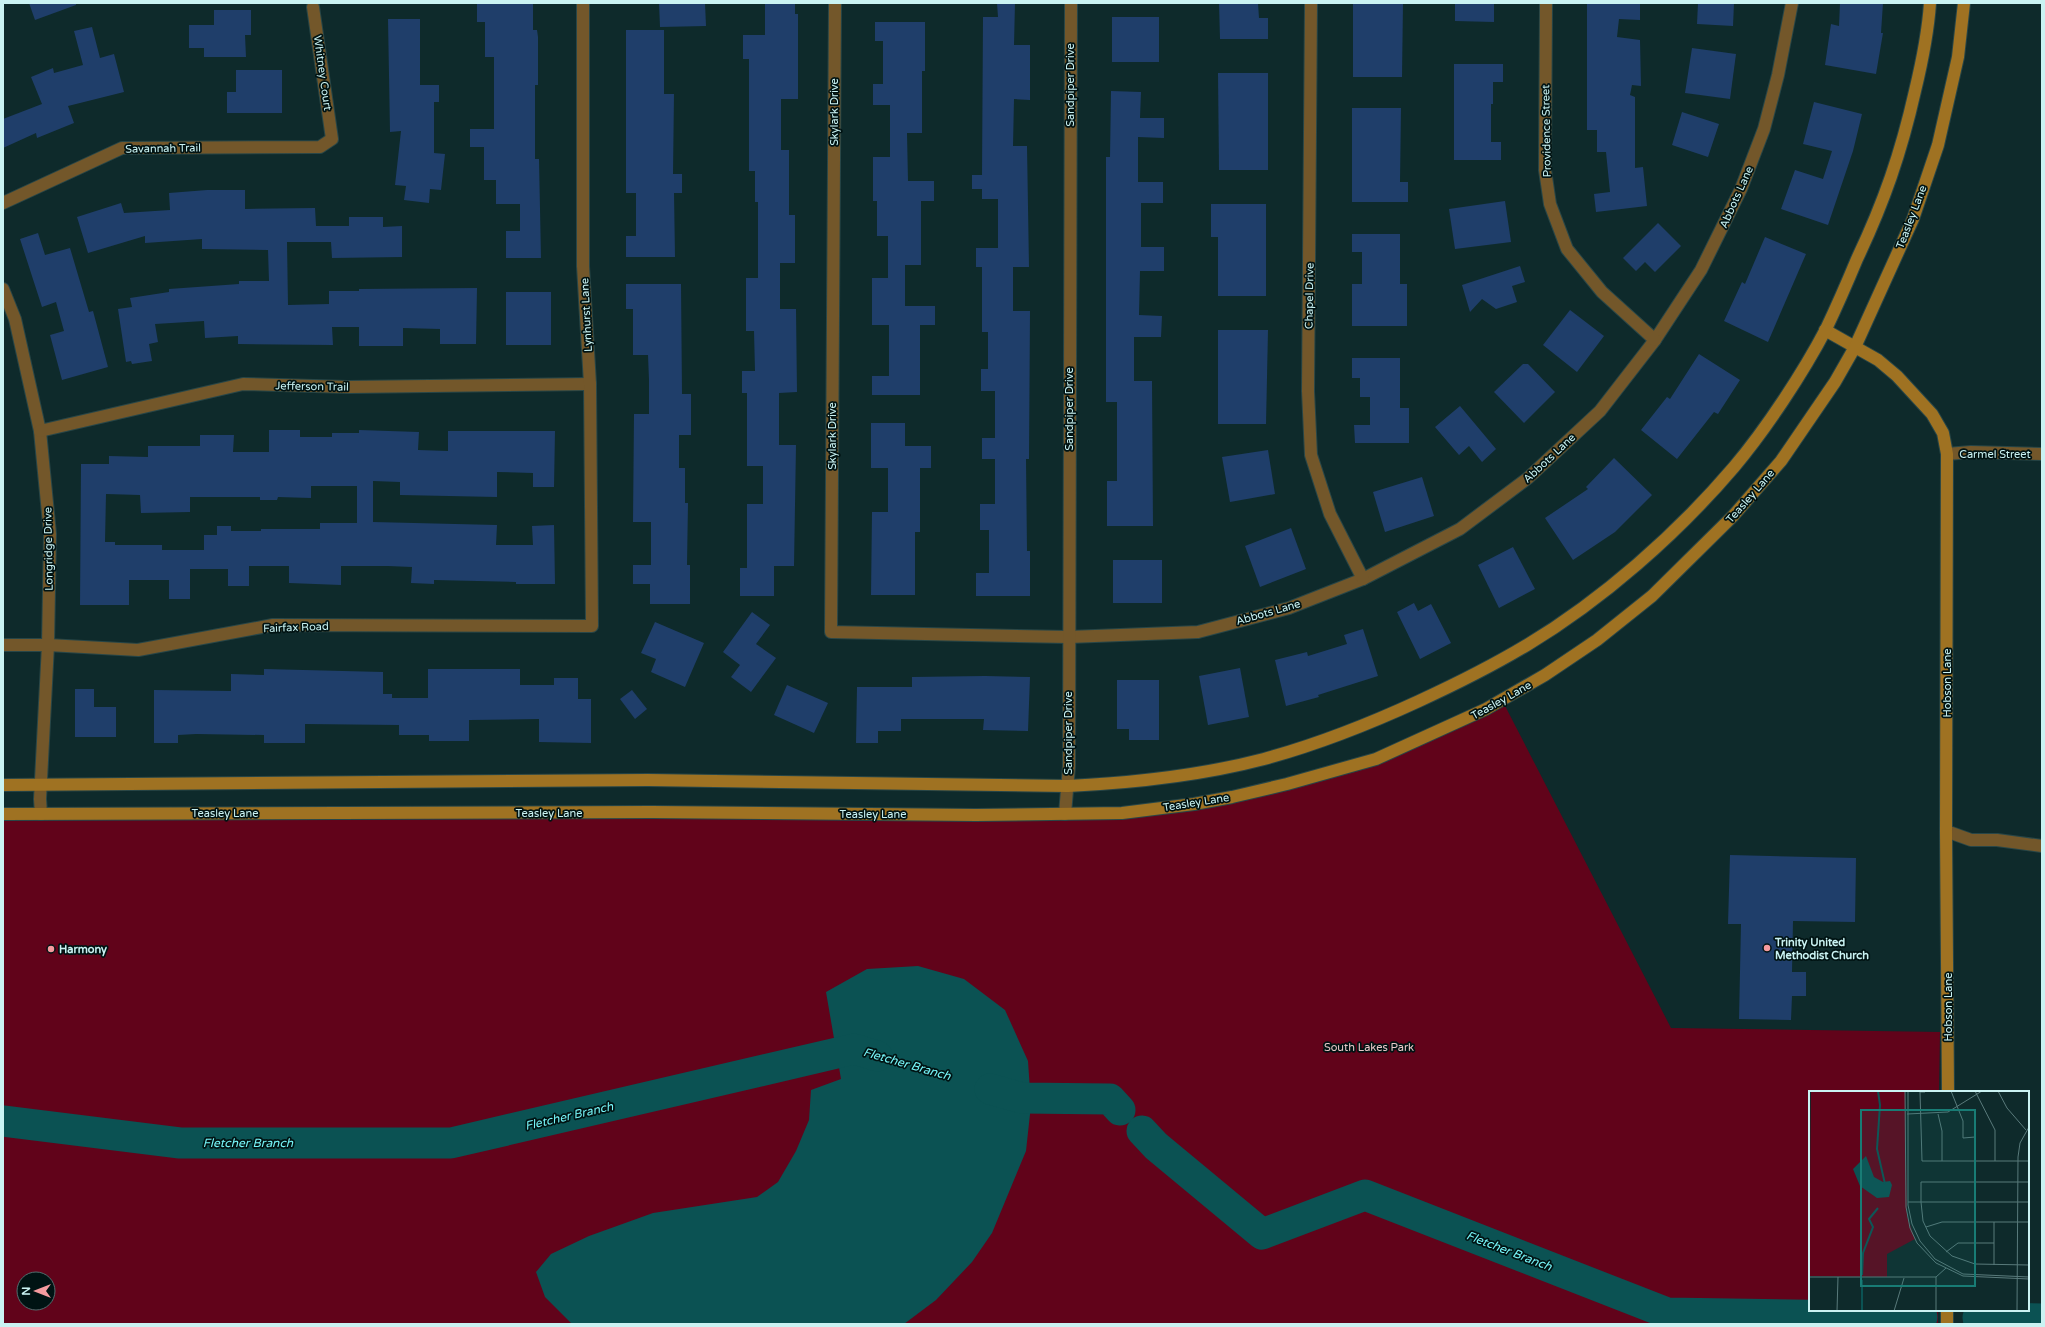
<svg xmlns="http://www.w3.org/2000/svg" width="2045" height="1327" font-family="'Varela Round',sans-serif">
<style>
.green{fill:#61031a;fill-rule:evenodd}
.water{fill:#0b5253}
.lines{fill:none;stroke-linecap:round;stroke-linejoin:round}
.river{stroke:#0b5253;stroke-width:31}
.building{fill:#1f3e6a;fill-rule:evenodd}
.street-casing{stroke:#284647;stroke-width:14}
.secondary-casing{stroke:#284647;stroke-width:14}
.street{stroke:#73572a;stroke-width:12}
.secondary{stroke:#9f7222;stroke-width:12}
.poi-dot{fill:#f59b9f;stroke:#001313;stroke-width:1.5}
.labels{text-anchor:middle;stroke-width:3.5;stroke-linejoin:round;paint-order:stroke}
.street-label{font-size:11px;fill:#caf3f3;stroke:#001313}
.poi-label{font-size:11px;font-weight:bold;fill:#caf3f3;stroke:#001313;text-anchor:start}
.park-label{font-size:11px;fill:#eac8c9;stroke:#001313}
.water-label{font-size:12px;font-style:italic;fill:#76f6f9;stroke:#001313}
.inset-river{fill:none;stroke:#0b5253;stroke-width:2}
.inset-road{fill:none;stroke:#597a7b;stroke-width:1}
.view{fill:#187c75;fill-opacity:0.15;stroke:#187c75;stroke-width:2}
.inset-edge{fill:none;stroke:#caf3f3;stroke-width:2}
</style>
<rect width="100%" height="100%" fill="#0e2a2b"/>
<path class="green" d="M1502,700L1671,1028L1940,1032L1939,1092H1810V1310H1938V1324H3V815L1065,814L1232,797L1376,759ZM24,1279H48V1303H24Z"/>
<path class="water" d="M918,966L964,979L1005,1010L1028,1061L1031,1105L1026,1151L992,1233L972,1262L936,1300L904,1324H572L545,1297L536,1272L551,1254L589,1236L653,1213L757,1197L778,1182L796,1151L809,1120L811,1090L841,1079L826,992L867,969Z"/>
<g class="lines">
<g class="river">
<path d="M990,1089L1022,1098L1110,1099L1120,1110"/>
<path d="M3,1121L180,1143H451L854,1049L877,1056"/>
<path d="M1142,1131L1156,1146L1262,1234L1365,1195L1667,1313L1922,1317"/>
<path d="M1978,1318L2042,1319"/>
</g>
</g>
<g class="building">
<path d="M29,3H76V5L35,20Z"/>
<path d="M477,3H533V30H537L538,37V85H535V159H539L541,258H506V231H520V204H496V180H484V147H470V129H494V57H485V22H477Z"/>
<path d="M659,3H705L706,26L660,27Z"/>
<path d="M765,3H795V14H798V99H781V150H789V215H795V263H780V309H796L797,392L779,393V445H796L794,566H774V596H740V568H747V504H763V466H747V393H742V371H755L754,331H746V278H758V202H755V171H749V59H743V35H765Z"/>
<path d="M997,3H1015L1014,45H1030V100L1014,99L1013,146H1027L1029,267H1013V311H1030L1029,459H1026L1027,551H1030V596H976V573H989V530H980V504H995V459H982V438H995V391H981V369H988V332H982V267H976V248H998V199H982V189H972V175H982L983,17H998Z"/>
<path d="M1219,3H1258L1259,18H1268V39H1220Z"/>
<path d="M1353,3H1403L1402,77H1353Z"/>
<path d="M1455,3H1494V22L1455,21Z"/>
<path d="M1587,3H1640V20L1619,19L1617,37L1640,40L1641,86L1632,85L1630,95L1635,97V168L1643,167L1647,206L1596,212L1594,194L1610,192L1606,152H1597V130H1587Z"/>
<path d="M1698,3H1734L1733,26L1697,24Z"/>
<path d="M1840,3H1883L1881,33H1883L1876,74L1825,65L1831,24L1839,26Z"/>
<path d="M214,10H251V35H245L246,57H204V48H189V25H214Z"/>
<rect x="1112" y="17" width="47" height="45"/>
<path d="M388,19H420V85H439V102H434V153L445,154L441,190L430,189L429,203L404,200L406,186L395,185L401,131L390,132Z"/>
<path d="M875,22H925V71H922V133H907L908,181H934V201H921V265H905V306H935V325H920V395H872V376H889V325H872V278H888V236H877V201H873V157H890V105H873V84H883V41H875Z"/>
<path d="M92,27L100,58L114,54L124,92L68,106L74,123L37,138L36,133L3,148V119L42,104L31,77L53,68L54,73L83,65L74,31Z"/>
<path d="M626,30H664V94H674L673,174H682V193H674L675,257H626V236H636V193H626Z"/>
<path d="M1692,48L1736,54L1730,99L1685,93Z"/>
<path d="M1454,64H1503V82H1493V104H1491V142H1501V160H1454Z"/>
<path d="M236,70H282V113H227V92H236Z"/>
<path d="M1218,73H1268V170H1219Z"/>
<path d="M1111,91L1141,92L1140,118H1164V138L1138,137V182H1163V203H1141V247H1164V271H1140L1139,315L1162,316L1161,337H1134V381H1152L1153,526H1107V481H1117V402H1106V157H1110Z"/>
<path d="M1814,102L1862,114L1853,151L1828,225L1781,209L1795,170L1823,179L1832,151L1803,144Z"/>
<path d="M1352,108H1401L1400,182H1408V202H1352Z"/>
<path d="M1682,112L1719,124L1708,157L1672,145Z"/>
<path d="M207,190H245V209L315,208L316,226H349V217H383V227L402,226V257L332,258L331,242H287L288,305L329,304V291H359V289L477,288L476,344H440V329L403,328V346H359V327H332L333,345L238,344V336L205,338L204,321L155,324L158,342L149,344L152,361L132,364L131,361L126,362L118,309L132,307L130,298L169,292V289L239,284V281H269L268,250L202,249V239L145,243V236L88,253L77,217L121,203L124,213L170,210L169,193Z"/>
<path d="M1505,201L1511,242L1455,249L1449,209Z"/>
<path d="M1211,204H1266V296H1218V237H1211Z"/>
<path d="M1658,223L1681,246L1655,272L1645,262L1636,271L1623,258Z"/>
<path d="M38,233L45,255L70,248L89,312L93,311L108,367L62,380L50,335L64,331L56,302L42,307L20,239Z"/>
<path d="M1352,234H1400V284H1407V326H1352V284H1362V252H1352Z"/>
<path d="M1765,237L1806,254L1768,342L1724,321L1742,282L1745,284Z"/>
<path d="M1520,266L1525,282L1512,286L1517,302L1496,309L1482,299L1470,312L1462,285Z"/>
<path d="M626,284H681L682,394H691V435H679V468H685V503H688L687,565H690V604H650V584H633V565H651V522H633L634,414H649V380L648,355H633V309H626Z"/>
<rect x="506" y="292" width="45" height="53"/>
<path d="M1570,310L1604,336L1577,372L1543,345Z"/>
<path d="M1218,330H1268L1266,424H1218Z"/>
<path d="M1699,354L1740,380L1718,414L1714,412L1677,459L1641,430L1667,397L1670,399Z"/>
<path d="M1352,358H1400V408H1409V443H1355L1354,425H1370V397H1360V378H1352Z"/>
<path d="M1523,364H1528L1555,392L1524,423L1494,392Z"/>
<path d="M1460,406L1496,449L1482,462L1469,446L1459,455L1435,427Z"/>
<path d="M871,423H905V446H931V468H920V532H915V595H871L872,512H888V468H871Z"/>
<path d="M269,430H300V437H332V433H359V430L419,432L418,450L448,451V431H555L554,487H533V473L497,472V497L400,495V482L373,481V522L497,525L496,545H533L532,526L554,525L555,584H516V582L434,580V584L411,583L412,567L388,566H341V585L289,583V566H249V586H228V569H190V599H169V580H129V605H80L81,464H109V456L148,457V446H200V435H234L233,452H269ZM311,486H357V523H320V529H261V531H231V526H217V535H204V550H162V545H115V542H105L106,494L140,495L141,513L190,512V497H260V500H277L278,497L311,498Z"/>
<path d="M1268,450L1275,494L1230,502L1222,457Z"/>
<path d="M1614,458L1652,495L1615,532L1573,560L1545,518L1588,489L1586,487Z"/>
<path d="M1422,477L1434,516L1385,532L1373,492Z"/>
<path d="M1291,528L1306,569L1260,587L1245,546Z"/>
<path d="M1513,547L1535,589L1499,608L1478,565Z"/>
<rect x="1113" y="560" width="49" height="43"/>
<path d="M1414,603L1418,611L1431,604L1451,643L1420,659L1397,612Z"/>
<path d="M752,612L770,625L756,644L776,658L751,692L731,677L740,665L723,652Z"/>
<path d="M655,622L704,643L685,687L651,672L656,659L641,653Z"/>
<path d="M1363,629L1378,676L1318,695L1319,697L1286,706L1275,660L1307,652L1308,656L1347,644L1344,635Z"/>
<path d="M1240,668L1249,717L1208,725L1199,676Z"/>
<path d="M264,669L383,672V694H392V698H428V669H520V685H554V678H578V699H591V743L539,742V719L469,720V741H429V735H399V725L305,724V743H264V735L196,734L178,735V743H154V690L231,691V674L264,675Z"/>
<path d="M985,676L1030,677L1028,731L983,730L984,719H901V731H878V743H856L857,687H912V677Z"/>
<path d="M1117,680H1159V740H1129V729H1117Z"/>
<path d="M787,685L828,703L814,733L774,715Z"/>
<path d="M75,689H94V707H116V737H75Z"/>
<path d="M632,690L647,709L635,719L620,699Z"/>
<path d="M1730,855L1856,858L1855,922L1793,921L1792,972H1806V996H1792L1791,1020L1739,1019L1741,924H1728Z"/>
</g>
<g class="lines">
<defs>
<g id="street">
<path d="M835,3L831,632L1069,637L1198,632L1289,608L1363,579L1460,529L1528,478L1600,411L1655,340L1701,270L1741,189L1764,129L1778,75L1792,3"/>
<path d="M1311,3L1308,391L1311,455L1330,514L1363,579"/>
<path d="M1546,3L1545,170L1550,204L1567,249L1602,292L1655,340"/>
<path d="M3,203L122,148L320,147L332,139L313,7"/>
<path d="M3,289L15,319L40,431L50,534L48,645L40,799L41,814"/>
<path d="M40,431L243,384L348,387L590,384"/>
<path d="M1947,454L1971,452L2042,454"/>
<path d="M3,645H48L138,650L273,625L592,626L590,384L583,266V3"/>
<path d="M1065,814L1069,766L1071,3"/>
<path d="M1946,831L1971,840H1997L2042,846"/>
</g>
<g id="secondary">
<path d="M1825,330L1878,360L1897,376L1932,414L1943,433L1947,454L1946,831L1948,1092"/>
<path d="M3,785L648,780L1068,786C1131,783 1203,775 1264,759C1319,744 1367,725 1419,701C1456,684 1492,666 1527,645C1602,600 1677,534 1734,467C1766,429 1803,373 1826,329C1837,306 1847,283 1857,259C1884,202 1901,153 1915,91C1922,62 1928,33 1930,3"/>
<path d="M3,814L652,812L976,815L1122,813L1194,804L1232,797L1287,784L1376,759L1486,709L1545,675L1597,640L1652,596L1733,516L1781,461L1835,382L1855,347L1913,219L1938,145L1958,57L1964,3"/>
<path d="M1947,1324V1310"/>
</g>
</defs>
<use href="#street" class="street-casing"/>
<use href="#secondary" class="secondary-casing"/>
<use href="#street" class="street"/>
<use href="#secondary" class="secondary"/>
</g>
<g class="poi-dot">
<circle cx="1767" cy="948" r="4"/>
<circle cx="51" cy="949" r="4"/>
</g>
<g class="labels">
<g class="street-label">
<text transform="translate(323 73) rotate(82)" y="4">Whitney Court</text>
<text transform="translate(1070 85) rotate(-90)" y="4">Sandpiper Drive</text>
<text transform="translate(834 112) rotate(-90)" y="4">Skylark Drive</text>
<text transform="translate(1546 131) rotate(-91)" y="4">Providence Street</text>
<text transform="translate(163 148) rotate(-1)" y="4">Savannah Trail</text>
<text transform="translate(1736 197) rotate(-66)" y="4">Abbots Lane</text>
<text transform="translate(1911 217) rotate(-69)" y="4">Teasley Lane</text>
<text transform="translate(1309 296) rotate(-89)" y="4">Chapel Drive</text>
<text transform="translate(586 315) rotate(-93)" y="4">Lynhurst Lane</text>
<text transform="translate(312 386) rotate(1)" y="4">Jefferson Trail</text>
<text transform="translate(1069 409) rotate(-90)" y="4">Sandpiper Drive</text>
<text transform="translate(832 436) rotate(-90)" y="4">Skylark Drive</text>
<text x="1995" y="458">Carmel Street</text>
<text transform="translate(1549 458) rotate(-43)" y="4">Abbots Lane</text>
<text transform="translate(1750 496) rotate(-49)" y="4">Teasley Lane</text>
<text transform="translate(48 549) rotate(-91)" y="4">Longridge Drive</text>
<text transform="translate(1268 612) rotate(-16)" y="4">Abbots Lane</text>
<text transform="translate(296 627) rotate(-2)" y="4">Fairfax Road</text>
<text transform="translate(1947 683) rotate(-90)" y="4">Hobson Lane</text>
<text transform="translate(1501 700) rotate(-29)" y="4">Teasley Lane</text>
<text transform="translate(1068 733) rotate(-90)" y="4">Sandpiper Drive</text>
<text transform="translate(1196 802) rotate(-9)" y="4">Teasley Lane</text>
<text x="225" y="817">Teasley Lane</text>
<text x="549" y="817">Teasley Lane</text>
<text x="873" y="818">Teasley Lane</text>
<text transform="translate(1948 1007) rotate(-90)" y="4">Hobson Lane</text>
</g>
<g class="poi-label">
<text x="1775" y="946">Trinity United<tspan x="1775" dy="13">Methodist Church</tspan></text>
<text x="59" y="953">Harmony</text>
</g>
<g class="park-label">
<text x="1369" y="1051">South Lakes Park</text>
</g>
<g class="water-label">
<text transform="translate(907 1064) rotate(16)" y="4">Fletcher Branch</text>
<text transform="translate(569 1116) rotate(-13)" y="4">Fletcher Branch</text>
<text x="248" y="1147">Fletcher Branch</text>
<text transform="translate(1509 1251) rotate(21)" y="4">Fletcher Branch</text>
</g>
</g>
<g transform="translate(1809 1091)">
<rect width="220" height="220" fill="#0e2a2b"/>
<path d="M2,0H96L98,125L106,148L78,163V186L0,185Z" fill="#61031a"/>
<path d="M57,65L65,86L74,91L81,90L83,94L80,106L68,107L51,95L44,78Z" fill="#0b5253"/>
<path class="inset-river" d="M69,0L71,14L68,58L76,93M53,184L54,162L64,136L60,128L69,117M53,220V189"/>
<path class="inset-road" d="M96,0L97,116L101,137L108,152L127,172L154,185L220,188M99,0V114L103,133L111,150L126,168L154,183L220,186M142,0L154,30V47L166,46M166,0L186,39V70M189,0L198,17L217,39M116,1H111L113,70H220M98,23L139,21L173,0M129,23L133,40V70M220,91H112V111L114,130L121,145L143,165L166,173L220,174M99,111H220M117,136L133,131H220M137,161L149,152H185M185,174V131M0,186H127L137,177M28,220L29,186M85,220L95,187M127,220V186M208,220L209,66L211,52L220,36"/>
<path class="view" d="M52,19H166V195H52Z"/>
<rect width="220" height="220" class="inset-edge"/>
</g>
<rect width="2045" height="1327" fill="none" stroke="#caf3f3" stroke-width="8"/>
<g transform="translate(36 1291) rotate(270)"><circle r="19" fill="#001313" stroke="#516d6d"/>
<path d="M0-3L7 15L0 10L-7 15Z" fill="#f59b9f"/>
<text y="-6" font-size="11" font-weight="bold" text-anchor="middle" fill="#caf3f3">N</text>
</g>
</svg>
